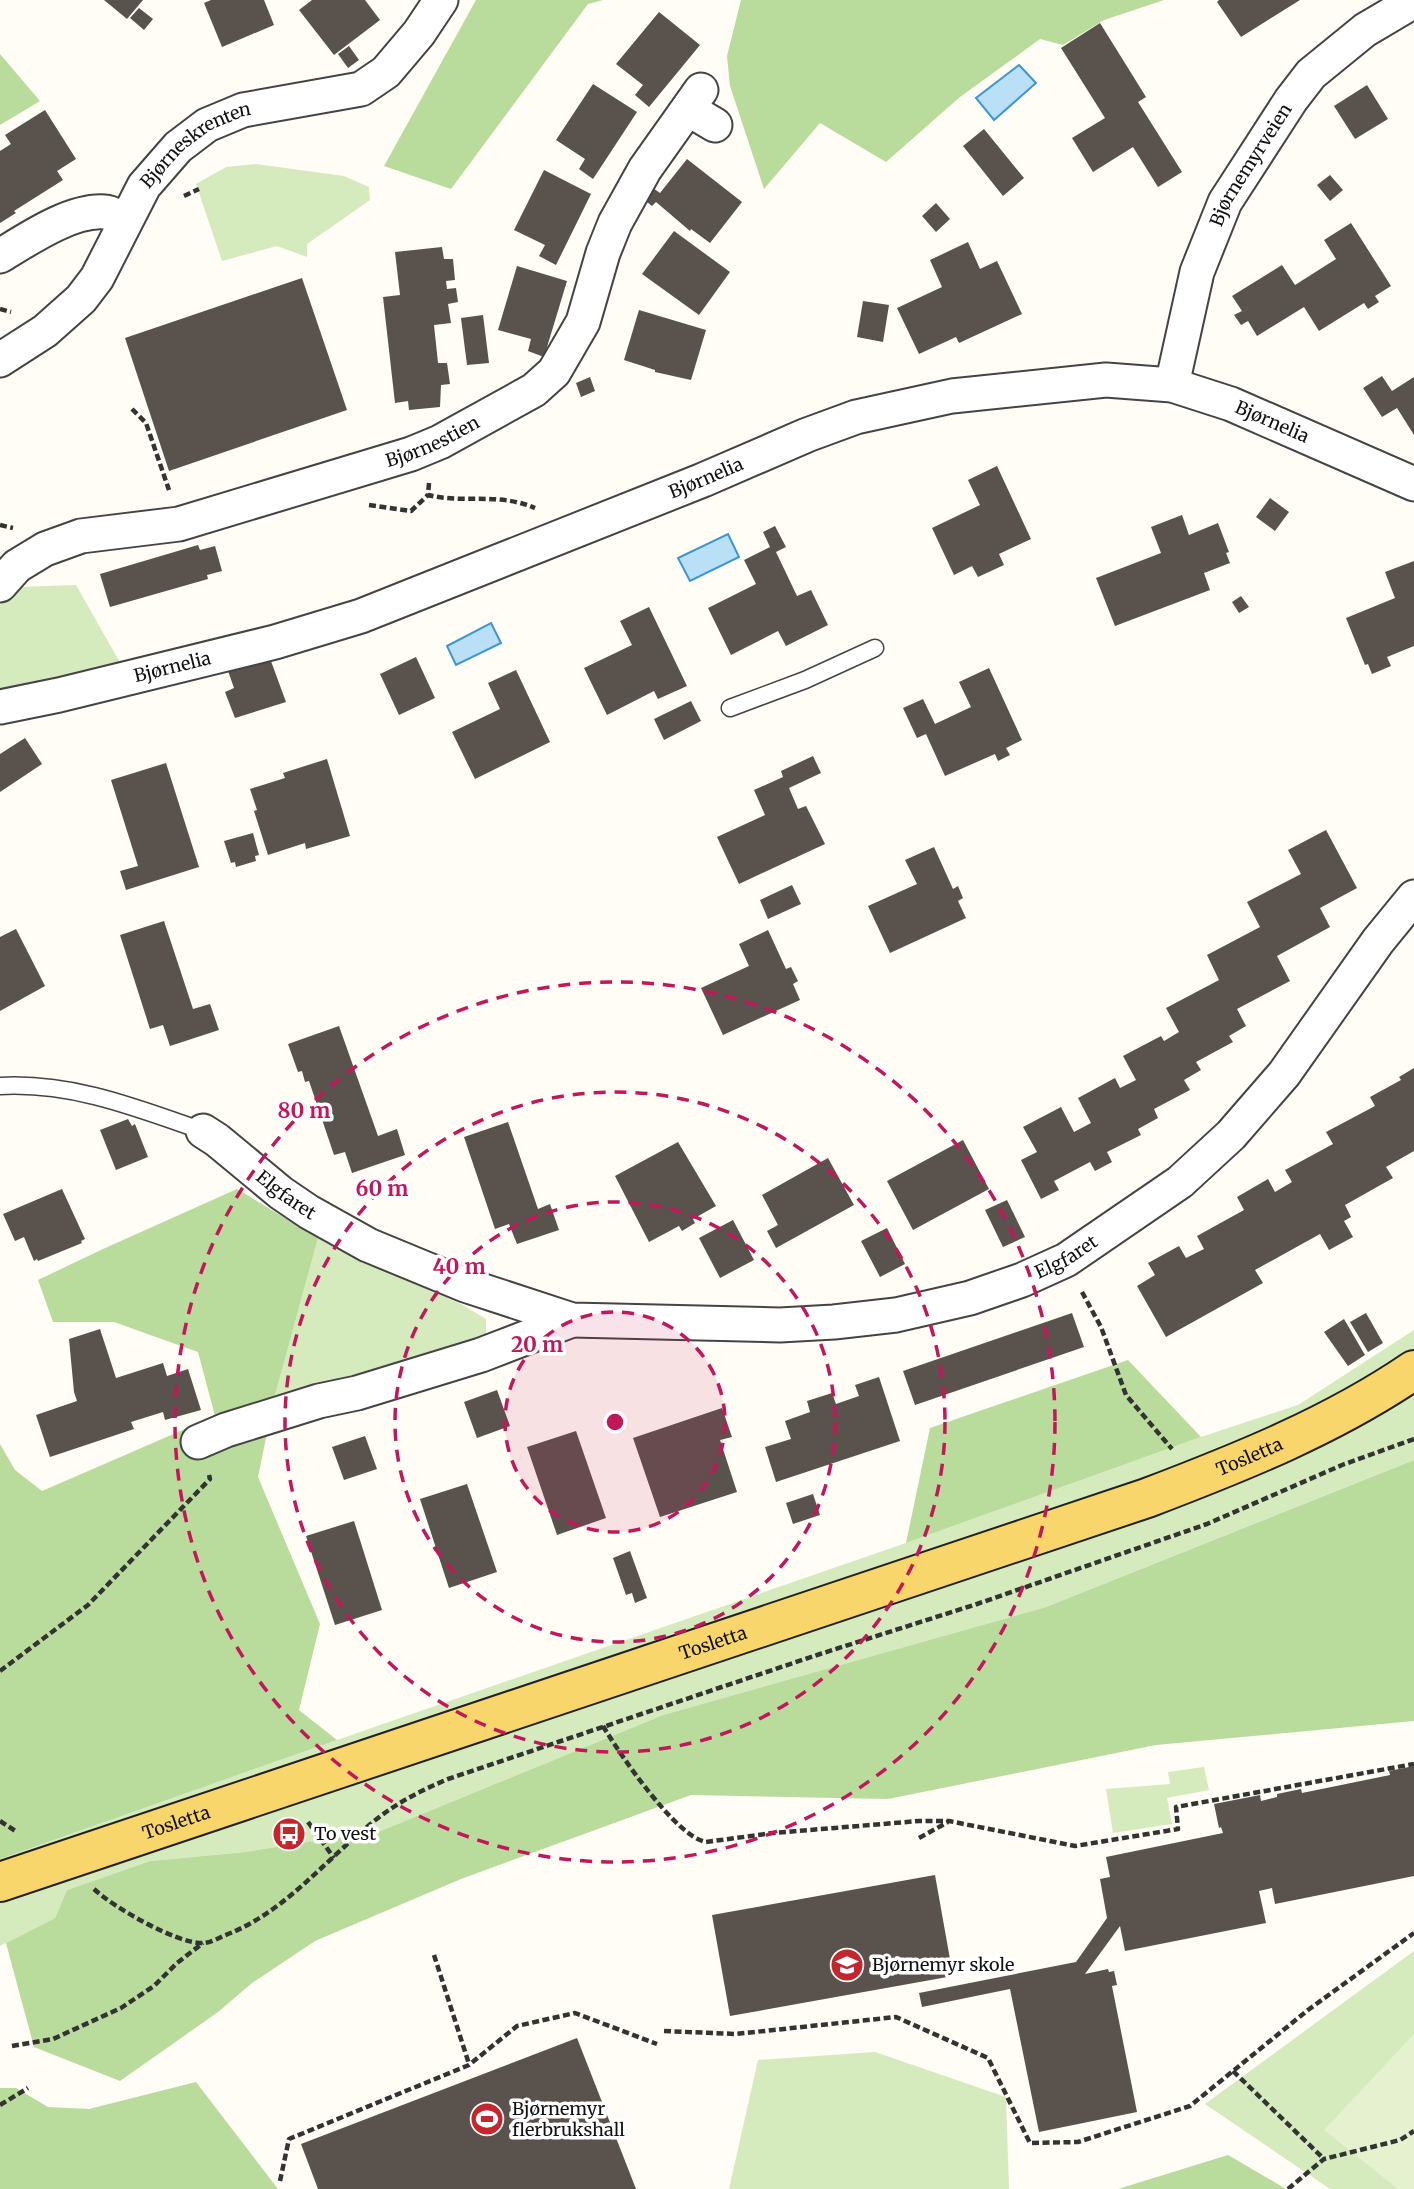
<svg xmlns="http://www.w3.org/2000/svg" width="1414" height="2189" font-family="Merriweather,serif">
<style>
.green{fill:#d5ebbd}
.forest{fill:#b9dc9c}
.pitch{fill:#e6f2cf}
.water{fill:#b9e0f7;stroke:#3f96cf;stroke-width:2}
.building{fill:#5a524d}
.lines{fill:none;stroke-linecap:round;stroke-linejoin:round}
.service-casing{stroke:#444;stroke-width:19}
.minor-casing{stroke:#444;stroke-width:37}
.primary-casing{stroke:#222;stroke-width:42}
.path{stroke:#333;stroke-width:4.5;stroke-dasharray:7 3.5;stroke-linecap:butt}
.service{stroke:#fff;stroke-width:16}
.minor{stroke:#fff;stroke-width:33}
.primary{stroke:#f9d66b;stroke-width:38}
.ring{fill:none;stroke:#c2185b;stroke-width:3.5;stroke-dasharray:12 9}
.labels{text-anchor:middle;stroke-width:7;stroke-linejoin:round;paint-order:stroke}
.street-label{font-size:18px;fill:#111;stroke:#fff}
.poi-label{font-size:18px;fill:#111;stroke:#fff;text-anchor:start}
.centre{fill:#c2185b;stroke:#fff;stroke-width:3.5}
.ring-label{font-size:21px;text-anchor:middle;font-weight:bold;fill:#c2185b;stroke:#fff;stroke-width:7;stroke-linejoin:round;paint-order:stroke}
</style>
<rect width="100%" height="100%" fill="#fffdf5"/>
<g class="green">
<path d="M256,164L344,176L369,187L370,200L307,244V257L277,246L222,261L196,184L226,167Z"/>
<path d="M76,585L122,666L0,699V605L17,587Z"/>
<path d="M318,1238L461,1304L486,1319V1335L446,1350L274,1399Z"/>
<path d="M1414,1330V1460L1046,1607L663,1715L383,1830L245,1852L150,1861L67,1890L55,1918L0,1946V1859L337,1740L906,1543L1201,1437L1298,1405Z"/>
<path d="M1204,1767L1209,1790L1167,1798L1172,1824L1113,1833L1106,1789L1170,1784L1168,1772Z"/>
<path d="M1414,1951V2189H1330L1205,2104Z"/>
<path d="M875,2052L1006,2097L1009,2189H729L758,2060Z"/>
</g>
<g class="forest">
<path d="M476,0H603L588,4L451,189L384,166Z"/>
<path d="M741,0H1164L1104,20L1063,45L1040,39L960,97L886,162L820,123L764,189L730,86L727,56Z"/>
<path d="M0,54L40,101L0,125Z"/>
<path d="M237,1189L318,1238L274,1399L258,1477L320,1624L299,1710L337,1740L0,1859V1444L15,1470L42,1491L215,1416L198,1352L114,1322H53L38,1280L103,1249Z"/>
<path d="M1128,1360L1201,1437L906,1543L930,1428Z"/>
<path d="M1414,1460V1721L1156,1745L888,1799L691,1795L461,1879L315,1941L252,1983L218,2012L120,2081L34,2047L6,1943L55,1918L67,1890L150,1861L245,1852L383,1830L663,1715L1046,1607Z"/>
<path d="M196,2082L278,2189H0V2088H16L48,2107L89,2109Z"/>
<path d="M1228,2155L1286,2189H1118Z"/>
</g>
<path class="pitch" d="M1414,2034V2189H1398L1324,2130Z"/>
<g class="water">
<path d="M1019,65L1036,83L994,120L976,98Z"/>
<path d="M728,534L739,557L690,581L678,558Z"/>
<path d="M491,623L501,643L456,665L447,646Z"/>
</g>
<g class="building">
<path d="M104,0H143L127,19Z"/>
<path d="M211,0H264L274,25L222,47L204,3Z"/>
<path d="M312,0H365L380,20L334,55L299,10Z"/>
<path d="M1219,0H1300L1241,37L1217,2Z"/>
<path d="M139,8L153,19L144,30L130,18Z"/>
<path d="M659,12L700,45L649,107L635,95L643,85L616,64Z"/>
<path d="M1100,23L1146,97L1138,102L1182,172L1158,187L1133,147L1093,172L1072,138L1105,118L1061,48Z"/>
<path d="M349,46L359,60L348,68L338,54Z"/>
<path d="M593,84L637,112L593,179L579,169L585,159L556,140Z"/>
<path d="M1367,85L1388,119L1355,139L1334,106Z"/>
<path d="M45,110L76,159L57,171L63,180L14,211L16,213L0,223V151L11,144L5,135Z"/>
<path d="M984,129L1024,178L1003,196L963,146Z"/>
<path d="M687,159L742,202L710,243L691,229L690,231L656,202L652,206L641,197L650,186L660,193Z"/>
<path d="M544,170L591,194L556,265L539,256L545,245L514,230Z"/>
<path d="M1330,175L1343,190L1330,201L1317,185Z"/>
<path d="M936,203L950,219L936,232L922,216Z"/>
<path d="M1351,223L1391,286L1375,296L1379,302L1368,309L1364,303L1319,331L1304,307L1257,336L1248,321L1241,325L1234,315L1242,311L1232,296L1282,265L1295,285L1336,259L1324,240Z"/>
<path d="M674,231L730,272L699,315L642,274Z"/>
<path d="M968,242L980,269L997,261L1022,314L959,343L956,337L919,354L897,308L942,287L930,260Z"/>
<path d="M442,247L444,259H453L455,280L446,281L447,289L456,288L458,302L448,304L451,323L434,325L438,363H447L450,384L441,385L440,407L409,410L408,401L395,403L383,297L400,295L395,252Z"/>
<path d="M517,266L567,281L544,357L528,351L531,339L498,330Z"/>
<path d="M302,278L347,410L169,471L125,338Z"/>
<path d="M863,301L889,305L883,342L857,337Z"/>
<path d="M639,310L706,330L691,380L655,372V370L624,360Z"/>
<path d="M483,315L489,363L467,365L461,318Z"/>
<path d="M1382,376L1392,391L1414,377V435L1397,408L1382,417L1363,388Z"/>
<path d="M590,377L595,391L581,397L576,383Z"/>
<path d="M997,466L1031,539L999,554L1004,565L978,577L972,566L954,575L932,528L980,505L968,480Z"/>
<path d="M1270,498L1289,512L1275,531L1256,517Z"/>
<path d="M1182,515L1189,535L1218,523L1229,552L1226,553L1230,563L1204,573L1210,590L1115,626L1096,578L1161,553L1151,527Z"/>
<path d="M775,526L786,547L776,552L797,596L811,590L828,625L786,646L778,631L731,655L708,608L756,584L744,560L770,547L763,532Z"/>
<path d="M198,545L200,550L215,546L222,571L207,575L208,579L110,607L100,574Z"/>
<path d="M1414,561V646L1387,657L1391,666L1372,674L1368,664L1365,665L1346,618L1395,598L1385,572Z"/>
<path d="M1241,596L1249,607L1239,613L1232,602Z"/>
<path d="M649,607L687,686L658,699L654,691L607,715L584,668L632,645L620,621Z"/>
<path d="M268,653L286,702L235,718L225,692L234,688L227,668Z"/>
<path d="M416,657L435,698L399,715L380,674Z"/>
<path d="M989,668L1022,740L1006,748L1010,755L998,761L995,754L945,776L926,734L917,738L903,708L923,699L935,724L971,707L959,682Z"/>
<path d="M516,670L550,742L475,779L452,732L500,709L488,683Z"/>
<path d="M691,701L701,721L664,740L654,719Z"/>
<path d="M25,738L42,764L0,792V754Z"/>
<path d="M813,756L821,773L789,788L798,809L806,806L825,844L739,884L717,837L765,815L754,790L783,777L781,771Z"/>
<path d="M327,759L350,836L306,849L305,843L268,855L254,811L257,810L250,789L285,778L283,773Z"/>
<path d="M166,763L199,867L126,890L120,871L138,866L111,780Z"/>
<path d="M1326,830L1357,888L1320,908L1330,927L1277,956L1290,981L1237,1009L1246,1026L1229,1036L1233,1042L1196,1062L1201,1070L1184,1080L1190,1090L1154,1109L1158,1118L1138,1129L1141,1135L1107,1152L1112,1162L1095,1171L1090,1162L1054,1181L1059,1190L1041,1199L1021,1160L1037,1152L1023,1127L1061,1107L1074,1132L1091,1123L1078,1098L1115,1078L1120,1088L1136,1080L1123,1056L1161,1036L1164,1041L1179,1032L1166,1008L1219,980L1207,955L1260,927L1247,902L1301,874L1288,850Z"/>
<path d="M253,833L259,855L255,856L256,861L236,867L235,862L231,863L224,841Z"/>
<path d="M934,847L953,889L958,886L963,898L958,901L966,918L890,953L868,906L917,884L905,860Z"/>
<path d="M792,885L801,904L768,919L760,900Z"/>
<path d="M164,921L193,1009L210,1004L219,1030L170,1046L163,1025L150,1029L120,935Z"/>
<path d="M16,929L45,986L0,1011V937Z"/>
<path d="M768,930L786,969L791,967L798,981L793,984L800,1000L723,1035L701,988L749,966L739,944Z"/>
<path d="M339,1026L378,1136L397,1129L405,1155L352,1173L345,1152L334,1155L309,1081L305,1082L302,1071L298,1072L288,1044Z"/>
<path d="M1414,1068V1151L1386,1167L1393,1178L1345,1205L1351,1217L1344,1221L1353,1237L1329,1250L1320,1234L1255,1270L1263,1283L1166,1337L1137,1286L1155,1275L1148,1263L1179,1246L1186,1258L1204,1249L1197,1236L1244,1210L1237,1197L1268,1179L1275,1192L1292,1182L1285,1170L1333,1144L1326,1132L1375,1106L1370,1097L1401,1080L1399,1077Z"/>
<path d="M128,1119L132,1126L135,1124L148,1157L116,1170L100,1130Z"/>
<path d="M508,1122L538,1209L550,1204L559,1230L517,1244L509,1224L495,1229L464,1137Z"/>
<path d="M963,1140L989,1189L913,1230L887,1181Z"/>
<path d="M678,1142L716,1206L693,1219L695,1223L682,1231L679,1226L649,1242L615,1176Z"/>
<path d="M828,1158L854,1205L776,1248L767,1231L778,1225L762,1195Z"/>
<path d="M62,1189L85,1239L81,1241L82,1243L38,1261L37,1259L34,1261L24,1237L15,1241L3,1214Z"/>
<path d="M1007,1200L1025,1237L1003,1247L985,1210Z"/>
<path d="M733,1220L754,1260L720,1278L699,1238Z"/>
<path d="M887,1228L905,1264L880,1277L861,1241Z"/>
<path d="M1072,1313L1084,1347L915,1405L903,1371Z"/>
<path d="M1366,1313L1383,1343L1368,1352L1350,1322Z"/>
<path d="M1344,1319L1365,1355L1348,1366L1324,1332Z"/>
<path d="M100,1329L116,1378L163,1363L167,1376L188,1369L201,1410L165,1420L163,1412L131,1422L134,1429L50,1457L36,1415L77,1401L74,1392L69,1339Z"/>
<path d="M879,1377L900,1441L776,1482L765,1447L791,1439L785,1421L810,1412L807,1401L832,1393L836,1404L859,1396L855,1385Z"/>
<path d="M497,1390L510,1426L477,1438L464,1402Z"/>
<path d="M722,1408L732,1437L720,1440L737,1492L660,1517L633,1438Z"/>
<path d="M576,1431L606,1518L557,1535L527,1447Z"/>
<path d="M365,1436L377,1469L344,1480L332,1447Z"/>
<path d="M467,1484L497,1572L449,1588L420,1499Z"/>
<path d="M813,1494L820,1515L793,1524L786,1503Z"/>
<path d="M354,1521L382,1610L335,1625L306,1536Z"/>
<path d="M630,1551L647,1598L635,1603L632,1593L626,1595L613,1558Z"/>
<path d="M1414,1766V1876L1275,1904L1272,1888L1259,1891L1266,1923L1125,1951L1120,1926L1085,1974L1108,1969L1109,1972L1114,1971L1117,1985L1112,1986L1137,2112L1039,2132L1010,1989L922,2007L919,1993L1076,1962L1107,1918L1100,1879L1110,1877L1106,1857L1223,1833L1221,1827L1219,1828L1214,1804L1260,1795L1261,1801L1277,1797V1794L1301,1789L1302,1793L1390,1775L1389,1771Z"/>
<path d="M935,1875L953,1976L730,2016L712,1915Z"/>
<path d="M577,2038L636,2189H318L301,2144Z"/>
</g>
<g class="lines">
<defs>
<g id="service">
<path d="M730,708L805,680L875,648"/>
<path d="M0,1086C72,1082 137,1108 203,1131"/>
</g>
<g id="minor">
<path d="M688,109L715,125"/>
<path d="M0,256C28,239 72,209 105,212C112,212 119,218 125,221"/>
<path id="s1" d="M0,360L45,331L81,299L97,278L144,186L178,147L207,125L243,110L361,89L386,72L419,33L441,0"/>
<path id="s2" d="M1172,385L1197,272L1225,202L1291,100L1311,74L1365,30L1414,1"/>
<path id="s3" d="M0,585L17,566L45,549L81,536L179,524L411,454L440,442L534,390L554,372L583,322L603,253L615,223L645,169L701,90"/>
<path id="s4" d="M0,707L59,695L275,642L361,616L703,480L807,435L856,417L952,396L1106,380L1172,385L1231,404L1414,484"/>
<path id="s5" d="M203,1131L217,1140L281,1193L309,1212L368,1245L465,1285L572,1320L780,1325L834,1322L896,1315L970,1298L1022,1280L1066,1260L1180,1182L1231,1135L1284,1074L1378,941L1414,897"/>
<path d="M198,1442L226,1430L319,1401L357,1393L481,1355L572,1320"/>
</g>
<g id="primary">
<path id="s6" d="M0,1882L1147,1498C1239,1463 1332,1426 1414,1370"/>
</g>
</defs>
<use href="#service" class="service-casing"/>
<use href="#minor" class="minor-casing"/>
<use href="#primary" class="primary-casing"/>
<g class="path">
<path d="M184,196L199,189"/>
<path d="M0,309L11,312"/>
<path d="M132,409L146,423L169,490"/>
<path d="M429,483L428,495C465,504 497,492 535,508"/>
<path d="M369,505L411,511L428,495"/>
<path d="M0,525L13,528"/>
<path d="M1082,1292L1101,1327L1126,1395L1172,1449"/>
<path d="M0,1671L88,1605L210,1479L209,1475"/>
<path d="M603,1726C619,1753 676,1837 706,1842L773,1833L919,1821H949L1075,1846L1178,1829L1176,1807L1414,1764"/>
<path d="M0,1821L17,1832"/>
<path d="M308,1822L334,1858"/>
<path d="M919,1838L948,1822"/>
<path d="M94,1889C113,1907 177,1944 203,1943C209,1943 217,1939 223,1936C286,1913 326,1858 378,1818C400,1801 422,1790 448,1779L820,1654L977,1604L1207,1524L1342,1465L1414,1439"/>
<path d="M434,1955L469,2064"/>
<path d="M664,2031L736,2034L896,2017L988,2058L1030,2143L1078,2142L1190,2106L1308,2010L1414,1933"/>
<path d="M12,2046L53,2039L121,2008L154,1986L177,1963L203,1943"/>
<path d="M1233,2071L1324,2159"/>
<path d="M0,2105L28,2088"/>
<path d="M280,2181L289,2139L469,2065L517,2026L575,2013L657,2044"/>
<path d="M1288,2189L1324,2159L1400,2140L1414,2131"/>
</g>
<use href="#service" class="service"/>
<use href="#minor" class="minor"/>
<use href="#primary" class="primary"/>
</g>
<circle cx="615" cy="1422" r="110" fill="#c2185b" fill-opacity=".12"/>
<g class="ring">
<circle cx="615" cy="1422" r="110"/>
<circle cx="615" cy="1422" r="220"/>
<circle cx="615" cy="1422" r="330"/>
<circle cx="615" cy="1422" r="440"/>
</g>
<defs>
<symbol id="bus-disc" viewBox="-11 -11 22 22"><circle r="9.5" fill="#c4262e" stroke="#fff"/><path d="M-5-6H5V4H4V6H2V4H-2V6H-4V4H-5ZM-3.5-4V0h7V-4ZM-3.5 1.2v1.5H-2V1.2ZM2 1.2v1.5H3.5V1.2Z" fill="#fff"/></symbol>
<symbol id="school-disc" viewBox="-11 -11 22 22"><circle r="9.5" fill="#c4262e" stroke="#fff"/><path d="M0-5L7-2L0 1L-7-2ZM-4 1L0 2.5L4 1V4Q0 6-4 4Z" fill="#fff"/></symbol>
<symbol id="stadium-disc" viewBox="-11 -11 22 22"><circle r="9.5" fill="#c4262e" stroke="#fff"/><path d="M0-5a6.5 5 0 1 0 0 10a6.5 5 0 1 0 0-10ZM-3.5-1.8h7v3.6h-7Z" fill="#fff"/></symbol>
</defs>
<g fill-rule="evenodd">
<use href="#bus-disc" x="270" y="1815" width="38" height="38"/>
<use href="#school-disc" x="828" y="1946" width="38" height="38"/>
<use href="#stadium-disc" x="468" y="2100" width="38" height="38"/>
</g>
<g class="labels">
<g class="street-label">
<text dy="6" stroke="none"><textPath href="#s1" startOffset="299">Bjørneskrenten</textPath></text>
<text dy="6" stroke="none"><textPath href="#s2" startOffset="236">Bjørnemyrveien</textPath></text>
<text dy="6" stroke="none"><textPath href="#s4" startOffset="1332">Bjørnelia</textPath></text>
<text dy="6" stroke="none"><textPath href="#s3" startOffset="462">Bjørnestien</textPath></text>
<text dy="6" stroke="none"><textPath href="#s4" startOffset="744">Bjørnelia</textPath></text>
<text dy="6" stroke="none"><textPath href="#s4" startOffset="177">Bjørnelia</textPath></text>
<text dy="6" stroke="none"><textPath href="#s5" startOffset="105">Elgfaret</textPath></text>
<text dy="6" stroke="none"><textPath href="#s5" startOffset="924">Elgfaret</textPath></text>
<text dy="6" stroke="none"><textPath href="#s6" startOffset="1320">Tosletta</textPath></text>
<text dy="6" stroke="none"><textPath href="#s6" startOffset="752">Tosletta</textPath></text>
<text dy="6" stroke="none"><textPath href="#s6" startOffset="186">Tosletta</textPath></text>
</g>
<g class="poi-label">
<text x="314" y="1840">To vest</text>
<text x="872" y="1971">Bjørnemyr skole</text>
<text x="512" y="2115">Bjørnemyr<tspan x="512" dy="21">flerbrukshall</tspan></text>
</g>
</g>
<circle cx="615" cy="1422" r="10" class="centre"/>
<g class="ring-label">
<text x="304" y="1118">80 m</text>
<text x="382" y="1196">60 m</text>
<text x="459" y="1274">40 m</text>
<text x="537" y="1352">20 m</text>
</g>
</svg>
